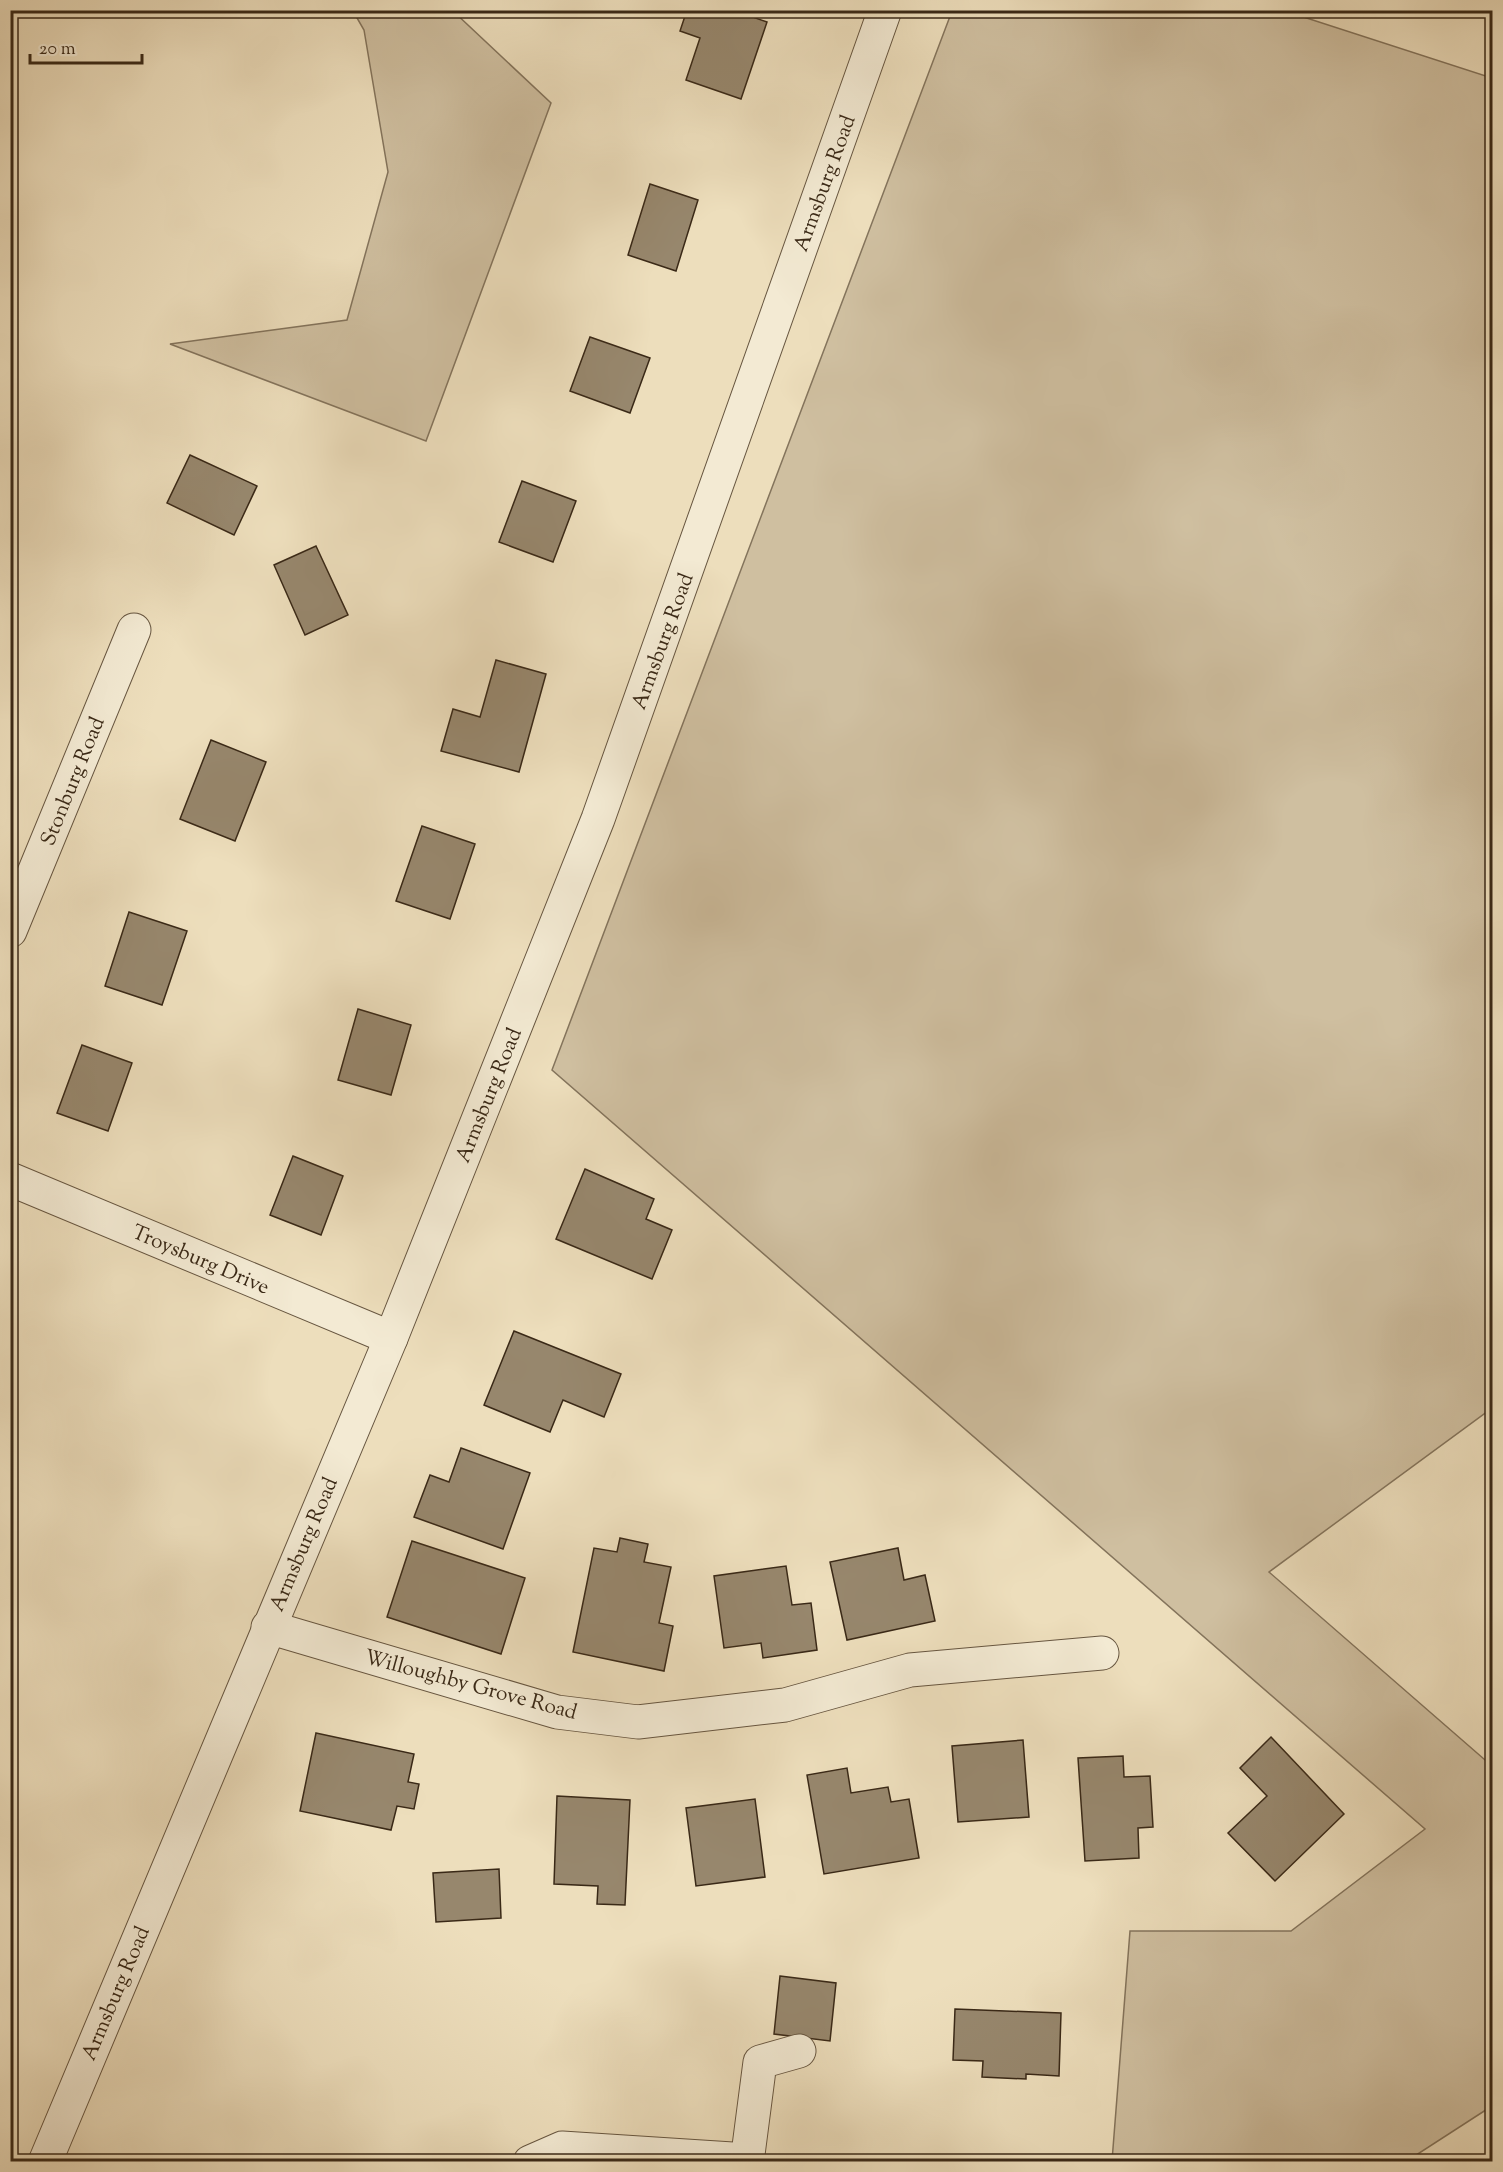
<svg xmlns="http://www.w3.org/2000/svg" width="1503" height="2172" font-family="'Sorts Mill Goudy',serif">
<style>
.green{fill:#cfbfa0;stroke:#84745c;stroke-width:1.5}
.building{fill:#97876d;stroke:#3a2917;stroke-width:1.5}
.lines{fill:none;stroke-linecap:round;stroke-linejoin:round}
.minor-casing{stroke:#675640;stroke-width:35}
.minor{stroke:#f3ead3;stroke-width:33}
.labels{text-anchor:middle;stroke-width:4.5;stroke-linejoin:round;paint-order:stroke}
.street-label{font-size:21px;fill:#3a2917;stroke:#f3ead3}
</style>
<rect width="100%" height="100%" fill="#eddebc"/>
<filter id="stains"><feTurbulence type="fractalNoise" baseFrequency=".00333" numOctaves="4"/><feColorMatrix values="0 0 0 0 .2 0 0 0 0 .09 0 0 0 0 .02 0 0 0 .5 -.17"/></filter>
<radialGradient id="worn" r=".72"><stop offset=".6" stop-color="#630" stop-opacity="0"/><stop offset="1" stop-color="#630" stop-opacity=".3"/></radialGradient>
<g class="green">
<path d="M353,11H453L551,103L426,441L170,344L347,320L388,172L364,30Z"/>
<path d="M952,11H1285L1492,78V1408L1269,1572L1492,1766V2106L1407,2161H1112L1130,1931H1291L1425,1829L552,1070Z"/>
</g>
<g class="building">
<path d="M687,10H733L767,22L741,99L686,80L700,38L680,31Z"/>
<path d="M650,184L698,200L676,271L628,255Z"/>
<path d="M590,337L650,358L630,413L570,391Z"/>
<path d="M190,455L257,486L234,535L167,503Z"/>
<path d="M522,481L576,501L553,562L499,542Z"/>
<path d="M316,546L348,615L305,635L274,565Z"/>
<path d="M496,660L546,674L519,772L441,751L453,709L480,717Z"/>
<path d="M211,740L266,762L235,841L180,819Z"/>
<path d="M422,826L475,844L450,919L396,901Z"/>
<path d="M129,912L187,931L162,1005L105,986Z"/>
<path d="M358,1009L411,1025L391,1095L338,1080Z"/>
<path d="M82,1045L132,1063L108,1131L57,1113Z"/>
<path d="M293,1156L343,1176L321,1235L270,1215Z"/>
<path d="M585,1169L654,1199L646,1219L672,1230L652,1279L556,1239Z"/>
<path d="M514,1331L621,1374L604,1417L563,1400L550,1432L484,1405Z"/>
<path d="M461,1448L530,1473L503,1549L414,1517L430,1475L449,1482Z"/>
<path d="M620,1538L648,1544L644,1562L671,1567L659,1623L673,1626L664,1671L573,1652L594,1548L617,1552Z"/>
<path d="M412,1541L525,1578L501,1654L387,1617Z"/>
<path d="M898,1548L904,1580L925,1575L935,1621L847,1640L830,1562Z"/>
<path d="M786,1566L792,1605L811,1603L817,1650L763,1658L761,1643L724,1648L714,1576Z"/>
<path d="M316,1733L414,1754L408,1782L419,1784L414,1809L397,1806L391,1830L300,1811Z"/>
<path d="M1271,1737L1344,1814L1275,1881L1228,1833L1267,1796L1240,1768Z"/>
<path d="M1023,1740L1029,1817L958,1822L952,1746Z"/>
<path d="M1123,1756L1124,1777L1150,1776L1153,1827L1138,1828L1139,1858L1085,1861L1078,1758Z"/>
<path d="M847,1768L851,1793L888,1787L891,1802L909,1799L919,1858L824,1874L807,1775Z"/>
<path d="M557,1796L630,1800L625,1905L597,1904L598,1886L554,1884Z"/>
<path d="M755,1799L765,1877L696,1886L686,1808Z"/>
<path d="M499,1869L501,1918L436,1922L433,1873Z"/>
<path d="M780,1976L836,1983L830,2041L774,2034Z"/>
<path d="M955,2009L1061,2013L1059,2076L1026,2074V2079L982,2077L983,2061L953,2060Z"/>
</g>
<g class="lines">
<defs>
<g id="minor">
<path d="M10,931L134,630"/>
<path d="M10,1179L391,1338"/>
<path d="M268,1627L557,1712L638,1722L785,1705L910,1670L1102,1653"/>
<path d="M45,2162L391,1338L598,819L885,10"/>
<path d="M530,2162L562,2148L748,2160"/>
<path d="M747,2162L760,2062L799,2051"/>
</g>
</defs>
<use href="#minor" class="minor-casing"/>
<use href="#minor" class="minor"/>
</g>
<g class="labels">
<g class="street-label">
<text transform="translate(824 183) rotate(-70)" y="7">Armsburg Road</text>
<text transform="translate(662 641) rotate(-70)" y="7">Armsburg Road</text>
<text transform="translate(72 781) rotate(-68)" y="7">Stonburg Road</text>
<text transform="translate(488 1095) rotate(-68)" y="7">Armsburg Road</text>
<text transform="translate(201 1259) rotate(23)" y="7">Troysburg Drive</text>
<text transform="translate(303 1544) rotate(-67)" y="7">Armsburg Road</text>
<text transform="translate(471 1684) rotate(15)" y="7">Willoughby Grove Road</text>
<text transform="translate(115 1993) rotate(-67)" y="7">Armsburg Road</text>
</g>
</g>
<rect width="1503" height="2172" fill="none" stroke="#eddebc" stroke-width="36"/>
<rect x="12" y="12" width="1479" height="2148" fill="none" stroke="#3a2917" stroke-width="3"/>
<rect x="18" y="18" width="1467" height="2136" fill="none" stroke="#3a2917" stroke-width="1.5"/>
<path d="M30 54v9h112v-9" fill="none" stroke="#3a2917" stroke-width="3"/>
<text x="39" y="54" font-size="18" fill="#3a2917" stroke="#f3ead3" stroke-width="4.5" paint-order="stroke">20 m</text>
<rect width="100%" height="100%" filter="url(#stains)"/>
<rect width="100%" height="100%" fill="url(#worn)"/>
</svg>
